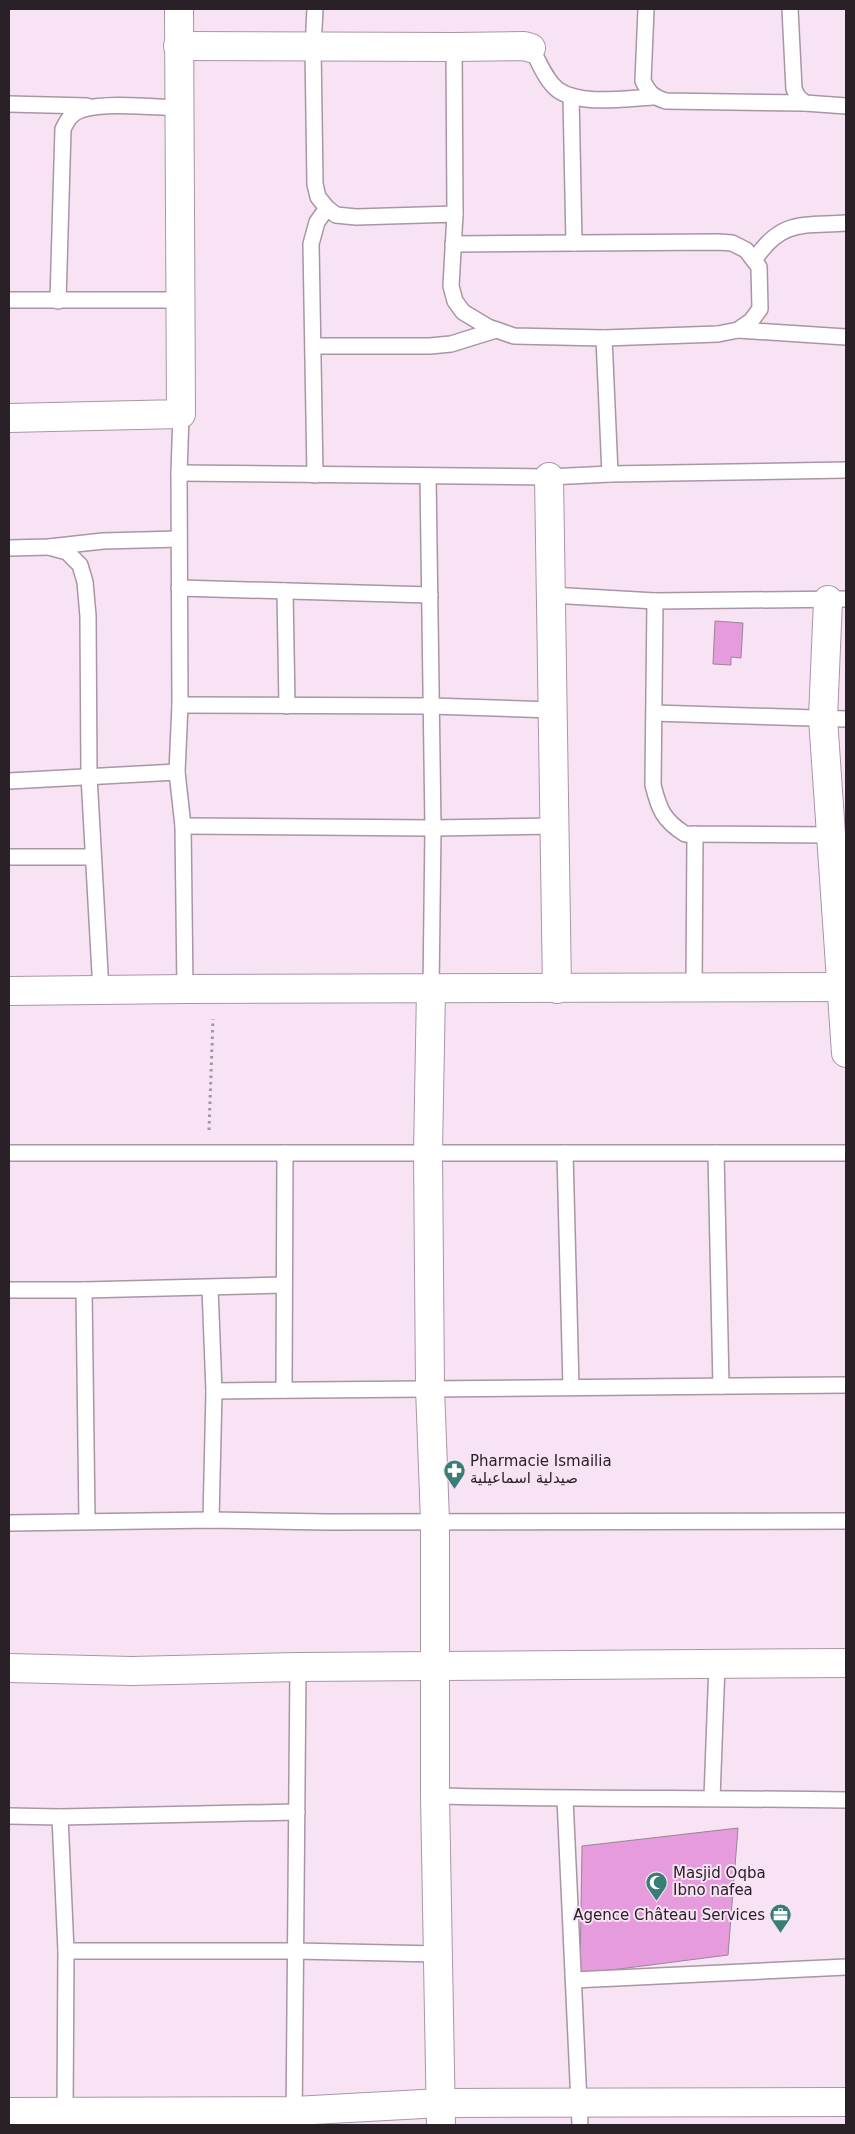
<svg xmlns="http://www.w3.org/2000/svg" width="855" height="2134" font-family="'DejaVu Sans',Vazirmatn,sans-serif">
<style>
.building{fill:#e69bdc;stroke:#988795}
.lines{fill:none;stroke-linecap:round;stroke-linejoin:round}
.lane-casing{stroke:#a896a5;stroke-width:18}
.street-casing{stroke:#a896a5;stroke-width:30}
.secondary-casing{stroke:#a896a5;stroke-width:30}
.path{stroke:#a494a0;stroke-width:3;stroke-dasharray:2.5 4;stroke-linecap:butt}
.lane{stroke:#fff;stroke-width:15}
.street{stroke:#fff;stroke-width:28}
.secondary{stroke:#fff;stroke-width:28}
.labels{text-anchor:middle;stroke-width:4;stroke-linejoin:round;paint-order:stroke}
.poi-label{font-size:15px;fill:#292127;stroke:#f7e3f3;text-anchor:start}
</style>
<rect width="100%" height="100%" fill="#f7e3f3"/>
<g class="building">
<path d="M715,621L743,623L741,658L731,657V665L713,664Z"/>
<path d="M738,1828L728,1955L580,1974L582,1846Z"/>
</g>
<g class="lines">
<defs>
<g id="lane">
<path d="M315,9L313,47L315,184L318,197L327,208L336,215L356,217L455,214L451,286L455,301L463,312L488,327L514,336L604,338L610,474"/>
<path d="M646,9L643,81C649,93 653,97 666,101L805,103"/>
<path d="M790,9L794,89L798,97L805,103L846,106"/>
<path d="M454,47L455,214"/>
<path d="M531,48C539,61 545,80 558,90C581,106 627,98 653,97"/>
<path d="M571,96L574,243"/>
<path d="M9,104L87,106"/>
<path d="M453,244L718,242L732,243L746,250L759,267L760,309L751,321L738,330L718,334L604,338"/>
<path d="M755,259C782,219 803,226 846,223"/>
<path d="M9,300H181"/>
<path d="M58,301L63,129C67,121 71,113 81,110C104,102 153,107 179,108"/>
<path d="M738,330L846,337"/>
<path d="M313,346H430L451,344L496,330"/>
<path d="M181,414L179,473L180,705L177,772L183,826L185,989"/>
<path d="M179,473L549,477L610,474L846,470"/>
<path d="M315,475L311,244L317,222L327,208"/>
<path d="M428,476L433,828L431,990"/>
<path d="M49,547L67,552L80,565L85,582L88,616L89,776L101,991"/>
<path d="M9,548L49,547L103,541L179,539"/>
<path d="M179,588L430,595"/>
<path d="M285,591L287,706"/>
<path d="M551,595L655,601L846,599"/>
<path d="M655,601L653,785C659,809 663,820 685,834L832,835"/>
<path d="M180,705L431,706L552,710"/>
<path d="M654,713L846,719"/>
<path d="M9,781L177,772"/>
<path d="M183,826L433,828L554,826"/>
<path d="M9,857H93"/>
<path d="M694,988L695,834"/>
<path d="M9,1153H846"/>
<path d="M565,1153L571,1387"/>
<path d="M716,1153L721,1386"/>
<path d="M210,1288L214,1391L211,1520"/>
<path d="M9,1290H84L283,1285"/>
<path d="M84,1290L87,1521"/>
<path d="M284,1390L285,1153"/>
<path d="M214,1391L846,1385"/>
<path d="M9,1523L211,1520L326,1522L846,1521"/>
<path d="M435,1796C572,1799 709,1798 846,1800"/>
<path d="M712,1798L717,1664"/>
<path d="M565,1799L580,2125"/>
<path d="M9,1816L60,1817L297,1812"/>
<path d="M60,1817L66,1951L65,2112L70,2115"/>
<path d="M66,1951H296L437,1954"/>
<path d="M574,1980L846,1967"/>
<path d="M294,2125L298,1667"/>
</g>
<g id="street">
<path d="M178,46L454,47L524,46L531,48"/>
<path d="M9,418L181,414L179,9"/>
<path d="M549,477L557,989"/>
<path d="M828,600L823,718L846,1053"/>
<path d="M431,990L428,1152L430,1388L435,1521V1796L441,2125"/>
<path d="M9,1668L132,1671L298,1667L846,1663"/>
<path d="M9,2112L294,2111L441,2103L846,2102"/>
</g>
<path id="secondary" d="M9,991L185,989L846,987"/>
</defs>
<use href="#lane" class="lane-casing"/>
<use href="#street" class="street-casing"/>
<use href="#secondary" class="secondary-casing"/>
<path class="path" d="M209,1130L213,1019"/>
<use href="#lane" class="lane"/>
<use href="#street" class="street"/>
<use href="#secondary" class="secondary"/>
</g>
<defs>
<symbol id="pharmacy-pin" viewBox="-11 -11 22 30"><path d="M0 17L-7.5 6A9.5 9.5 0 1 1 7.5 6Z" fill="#387e74" stroke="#f7e3f3"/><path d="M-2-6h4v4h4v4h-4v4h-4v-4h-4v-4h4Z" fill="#fff"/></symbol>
<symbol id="mosque-pin" viewBox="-11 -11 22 30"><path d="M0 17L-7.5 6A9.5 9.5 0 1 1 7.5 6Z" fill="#387e74" stroke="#f7e3f3"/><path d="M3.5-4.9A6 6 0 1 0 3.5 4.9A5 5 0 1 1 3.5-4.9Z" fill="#fff"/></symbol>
<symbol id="office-pin" viewBox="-11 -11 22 30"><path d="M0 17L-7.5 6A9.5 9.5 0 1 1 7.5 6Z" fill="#387e74" stroke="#f7e3f3"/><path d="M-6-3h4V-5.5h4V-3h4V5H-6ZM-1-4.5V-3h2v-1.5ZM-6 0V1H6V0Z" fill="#fff"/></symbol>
</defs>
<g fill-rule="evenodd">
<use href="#pharmacy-pin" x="442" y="1458" width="25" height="34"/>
<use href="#mosque-pin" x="644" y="1870" width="25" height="34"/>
<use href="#office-pin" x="768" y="1902" width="25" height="34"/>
</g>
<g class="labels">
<g class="poi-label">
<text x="470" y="1466">Pharmacie Ismailia<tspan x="470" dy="17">صيدلية اسماعيلية</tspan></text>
<text x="673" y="1878">Masjid Oqba<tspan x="673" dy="17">Ibno nafea</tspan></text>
<text x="765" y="1920" text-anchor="end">Agence Château Services</text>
</g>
</g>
<rect width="855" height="2134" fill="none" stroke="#292127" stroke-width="20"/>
</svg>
